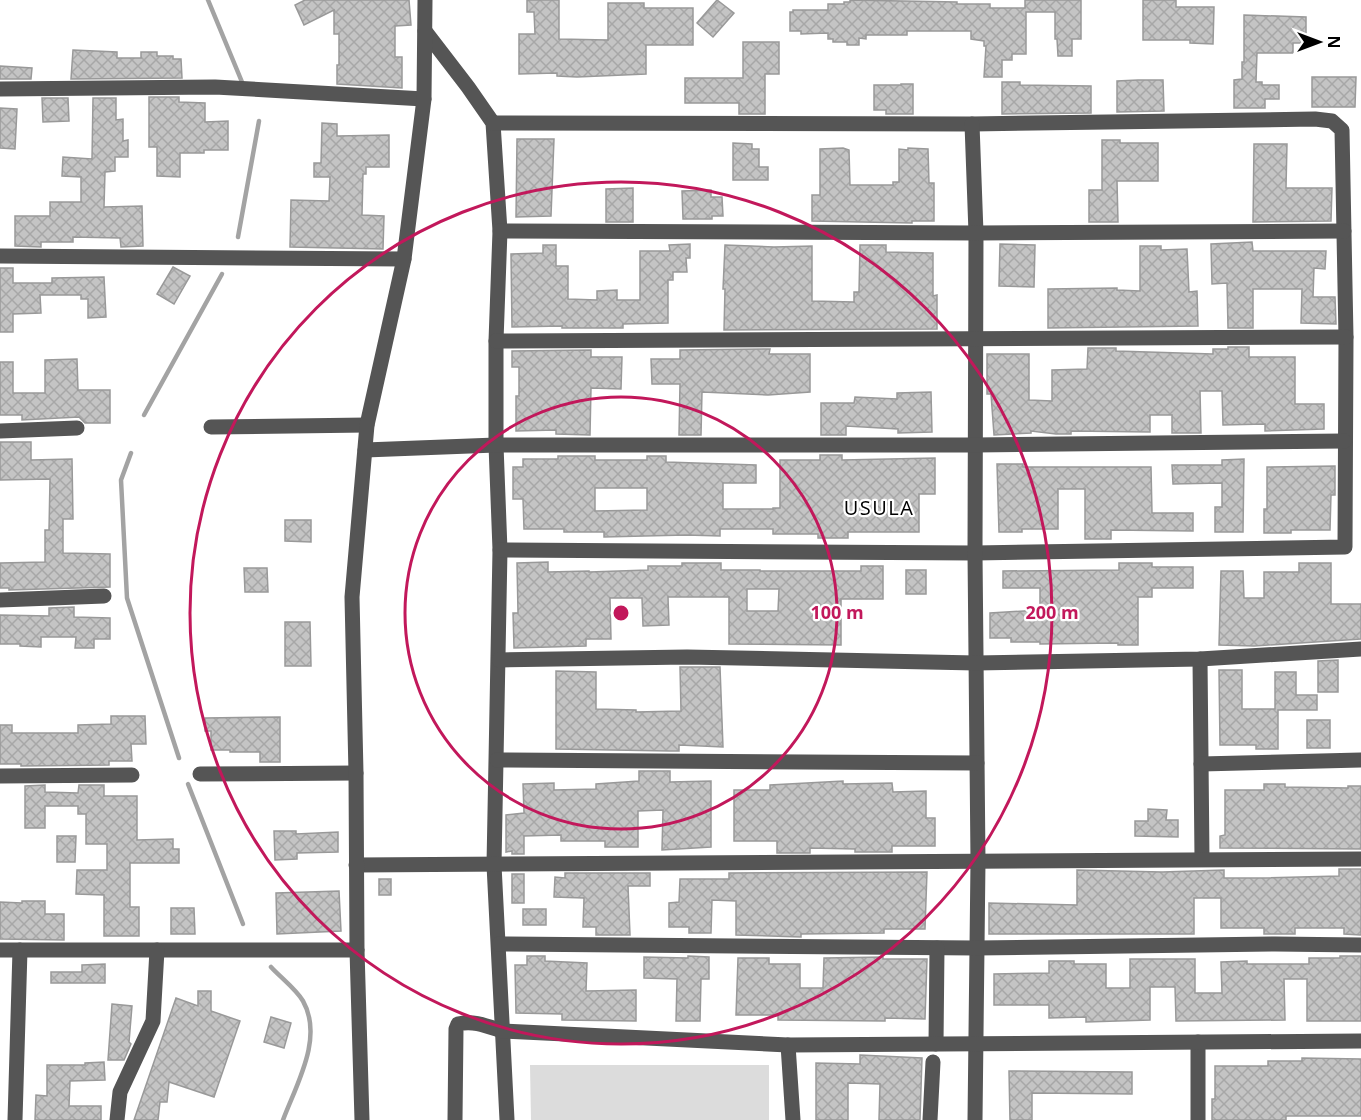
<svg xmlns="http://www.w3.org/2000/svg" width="1361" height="1120" font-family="'Open Sans',sans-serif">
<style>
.pitch{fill:#dcdcdc}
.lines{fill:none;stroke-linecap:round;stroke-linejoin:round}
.stream{stroke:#a3a3a3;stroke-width:4.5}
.building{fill:url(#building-cross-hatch);stroke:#999;stroke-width:1.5;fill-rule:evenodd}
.minor{stroke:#555;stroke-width:15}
.ring{fill:none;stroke:#c2185b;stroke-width:3}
.labels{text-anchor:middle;stroke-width:4.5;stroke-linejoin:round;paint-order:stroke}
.neighbourhood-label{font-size:20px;letter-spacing:1.5px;fill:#000;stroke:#fff}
.centre{fill:#c2185b;stroke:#fff;stroke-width:3}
.ring-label{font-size:18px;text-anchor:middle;font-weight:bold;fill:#c2185b;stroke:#fff;stroke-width:4.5;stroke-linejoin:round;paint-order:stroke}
</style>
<defs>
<pattern id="building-cross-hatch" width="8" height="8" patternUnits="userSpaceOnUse" patternTransform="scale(1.5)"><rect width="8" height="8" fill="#c4c4c4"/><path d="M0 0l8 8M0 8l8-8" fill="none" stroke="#a7a7a7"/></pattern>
</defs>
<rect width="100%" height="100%" fill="#fff"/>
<path class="pitch" d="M530,1065H769V1120H531Z"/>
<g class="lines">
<g class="stream">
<path d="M208,0L242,82"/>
<path d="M238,237L259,121"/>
<path d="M144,415L222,274"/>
<path d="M131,453L121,480L127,598L179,758"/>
<path d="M188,784L243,924"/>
<path d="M271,967C280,977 296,989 303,1001C324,1038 296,1085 283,1120"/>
</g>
</g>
<g class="building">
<path d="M305,0H409L411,25L395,26V57H402V88L337,84V65H339V34H334V10L304,25L295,5Z"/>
<path d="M527,0H559V39L608,40V3H644V8H693V45H646V74L577,77L557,76V73L519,74V34H535L534,12H527Z"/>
<path d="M717,0L734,13L713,37L697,23Z"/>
<path d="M850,0L957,2V4H990V8H1025V0H1081V39H1072V56H1058L1057,39H1055V12H1026V54H1012V60H1002V77H984L986,46H984V41L971,39V31H907V35H866V39L859,38V45H847V42H833V39H828V33L801,34V31H790V12H793V10H828V4H844V2H850Z"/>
<path d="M1143,0H1176V7H1214L1213,44L1190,43V40H1143Z"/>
<path d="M1244,15L1306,17V43H1293V53H1257L1256,82H1262V85H1279V99H1265V108H1234V80L1242,79V62H1244Z"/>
<path d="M743,42H779V74H765V114H739V103H685V78H743Z"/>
<path d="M73,50L117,52V58H141V52H157V56H173V59H181L182,78L71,79Z"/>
<path d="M0,66L32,68L31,79H0Z"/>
<path d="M1312,77H1356L1355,107H1312Z"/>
<path d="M1138,80H1163L1164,111L1117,112V81Z"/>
<path d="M1002,82H1020V85L1091,86V113L1002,114Z"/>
<path d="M901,84H913V114H886V110H874V85H901Z"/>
<path d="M149,97H179V102L205,103V122L228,121V150H204V153H180V177L157,176V147H149Z"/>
<path d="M42,98H68L69,121L43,122Z"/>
<path d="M93,98H116V120L123,119V141L128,140V157H115V171L105,172L104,207L142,206L143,246L121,247L120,238L73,237V242H41V247L15,246V216H50V202H81V177L62,176L63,157L92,159Z"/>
<path d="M0,108L17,109L15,149L0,148Z"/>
<path d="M322,123L337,124V136L389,135V167H366V174H363L362,215L384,216L383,249L290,247L291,200L329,201L330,177H314V163H321Z"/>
<path d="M517,139H554L551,216L516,217Z"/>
<path d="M1102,140H1120V143H1158V181H1117L1118,222H1089V190H1102Z"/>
<path d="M733,143L752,144V149H759V167H768V180H733Z"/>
<path d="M1254,144H1287L1286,188H1332L1331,221L1253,222Z"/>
<path d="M843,148L849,150L850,185H893V182H899V149L908,150V148L928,149L929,183H934V221H912V223L812,221V195H820V149Z"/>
<path d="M633,188V222H606V189Z"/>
<path d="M711,190V197H722L723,216H712V219H683L682,191Z"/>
<path d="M1252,242L1253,251H1326L1325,269L1314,268L1313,297H1335L1336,324L1301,323L1302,289H1253V328H1228L1227,283L1212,284L1211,244Z"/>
<path d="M690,244V258H686L687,272H673V280H668V323L623,324V328H562V326L512,327L511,254L543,253V245H556V266H568V299L597,300V291L617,290V300H640V251H670L669,245Z"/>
<path d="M1000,244L1035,245L1034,287L999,286Z"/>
<path d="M725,245L774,247L812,246V301L854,302V292H859L860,245H886V252L933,253V296L937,295V329L724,330L725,289H723Z"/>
<path d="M1140,246H1161V250L1187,249L1189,292L1197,291L1198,326L1048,328V289L1117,288V290L1140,291Z"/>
<path d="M173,267L190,276L174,304L157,294Z"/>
<path d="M0,268H13V283H52V278L104,277L106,317L88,318V299H81V295H40L41,313L13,314V332H0Z"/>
<path d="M1228,347H1249V357H1295V404H1324V429L1265,431V424L1223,425L1222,391H1200L1201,433H1172V415H1150V432L1071,431V434H1056L1031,431V433L994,435L991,394H987V354H1029V400L1052,401V370L1087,369L1088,348H1116V351L1213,354V349H1228Z"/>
<path d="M770,349L769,354H810V392L768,395L702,392L701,435H679L680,384H652L651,359H680V350Z"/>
<path d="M591,350V357H622L621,389L591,388L590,435L556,434V430L516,431V396H519V367H512V351Z"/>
<path d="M77,359L78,390H110V423H85L79,417L22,420V415H0V362H13V393H45V360Z"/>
<path d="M931,392L932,432L898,433V429L846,426V435H821V403H854L855,397L897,399V393Z"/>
<path d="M0,442H31V460L72,459L73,519H63V553L110,554V587L9,590V588H0V563L45,562V530H49L50,479L0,480Z"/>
<path d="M820,455H842V460L935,458V494H919V532H848V538H818V534H773V529H720V536L686,535L604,537V532H564V529H524L523,499H513V467H523V459H558V456H595V460H647V456H666V462L756,465V483H723V509H773V508H780V460H820ZM595,488H647V510L595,511Z"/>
<path d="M1244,459L1243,532H1215V507H1222V483L1173,484L1172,465H1222V460Z"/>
<path d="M997,464H1023V467H1151L1152,513H1193V531L1111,530V539H1085V489H1058V529H1022V532H999Z"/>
<path d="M1335,466V495H1331L1330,530H1291V533H1264V509H1267V467Z"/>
<path d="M285,520H311V542L285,541Z"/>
<path d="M548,562V572L589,571V572L648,570V566H682V563H721V570H760V571H861V566H883V599H841V645L729,644V597H668L669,625L643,626L642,598H610L611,639H586V646L514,648L513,613H518L517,563ZM747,589H779L778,611H747Z"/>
<path d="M1119,563H1152V567H1193V588H1152V597H1138V645H1118V643L1040,644V642H1011V638H990V613L1040,610V588H1003V571L1119,570Z"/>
<path d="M1299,563H1331V604H1361V639L1254,646L1219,645L1221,571H1243L1244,598H1264V572H1299Z"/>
<path d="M244,568H267L268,592H245Z"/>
<rect x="906" y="570" width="20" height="24"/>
<path d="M74,607V617L110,618V639H94V648H75L76,637H41V647L20,646V644H0V615L49,616V608Z"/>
<path d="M285,622H310L311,666H285Z"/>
<path d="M1338,660V692H1318V661Z"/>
<path d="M680,667H720L723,747L679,745V751H670L556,749V671L596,672V709L636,710V712L681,711Z"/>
<path d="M1219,670H1242V709H1275V672H1296V695H1317V710H1278V749H1256V745H1220Z"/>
<path d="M111,716H145L146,744H131L132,761H109V765L21,766V764H0V725H12V733H78V725L111,724Z"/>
<path d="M280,717V762H260V752H230V750H211V731H205V718Z"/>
<rect x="1307" y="720" width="23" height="28"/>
<path d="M639,771H670V782L711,781V847L662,850L663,810L638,811V847H605V841H561V835L524,836V854H512V851L506,852V815L524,813L523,784L554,783V790L596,789V784L639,781Z"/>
<path d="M843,781V784L892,783L893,792L926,791V818H935V846H892V852H855V849L810,848V853H777V841H734V790H770V785Z"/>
<path d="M1264,784H1285V787L1348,788V786H1361V849L1220,848V836L1225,835V790H1264Z"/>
<path d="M45,785V792L78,793L79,785H104V796H137V840L173,839V849H179V863H130V907H139V936H104V895L76,894L77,870H107V844H86V814H78V806H45V828H25V786Z"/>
<path d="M1148,809L1167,810L1166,820H1178V837L1135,836V821H1148Z"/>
<path d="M274,831H296V834L338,832V852L297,853V859L275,860Z"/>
<path d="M57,836H76L75,862H57Z"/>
<path d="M1339,869H1361V935L1344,934V928H1295V934H1264V928H1221V898H1194V934H989V903L1077,905V870L1162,872L1224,870V878H1264L1339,876Z"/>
<path d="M927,872L925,929H884V933L801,934V937L736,935V901L712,900L711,933H689V927H669V903L679,902L680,879H729V873Z"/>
<path d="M565,873H650V886H628L630,935H596V927H583L584,898L554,897L555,877L565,878Z"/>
<rect x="512" y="874" width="12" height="29"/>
<rect x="379" y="879" width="12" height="16"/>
<path d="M339,891L341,931L277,934L276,893Z"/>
<path d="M22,901H45V914H64V940L0,939V902L22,903Z"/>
<path d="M171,908H194L195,934H171Z"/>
<rect x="523" y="909" width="23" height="16"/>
<path d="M527,956H545V961L587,963L586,991L636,990V1021L562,1020V1014L516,1013L515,965H527Z"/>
<path d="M688,956L709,957V979H701L700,1021H676L677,979L644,978V957L688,958Z"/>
<path d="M1340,956H1361V1021H1307V979H1284L1285,1020L1176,1021L1175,987H1150V1020L1086,1022V1017L1049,1018V1005H994V974L1049,973V961H1074V964H1106V988H1130V959H1195V993H1222L1221,962L1247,961V964H1309V958H1340Z"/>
<path d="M883,957V959H927L925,1019L885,1018V1021L778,1020V1015H736L738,958H769V964H800V988H823L824,958Z"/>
<path d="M105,964V983H51V972H82V965Z"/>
<path d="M198,991H211V1011L240,1021L214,1097L169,1082L167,1102H160L158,1120H134L176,998L198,1006Z"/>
<path d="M112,1004L132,1006L129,1042L131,1044L124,1060H108Z"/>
<path d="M271,1017L291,1023L284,1048L264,1042Z"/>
<path d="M860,1055L922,1058L920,1120H879L880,1084L848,1083V1120H816V1063L860,1064Z"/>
<path d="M1302,1058L1361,1059V1116H1286V1120H1212V1099H1215V1066H1268V1061H1302Z"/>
<path d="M104,1062L105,1080L70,1081L69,1106H101V1120H35L36,1095L47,1096V1065H85V1063Z"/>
<path d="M1009,1071L1132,1072V1094L1032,1093V1120H1010Z"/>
</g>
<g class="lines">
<g class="minor">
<path d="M425,31L468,87L493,123L500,231L496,341V445L500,550L494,865L507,1120"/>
<path d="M0,89L215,87L424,99"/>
<path d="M493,123L972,124L1315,119L1332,121L1342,130L1346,337L1345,547L975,553L500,550"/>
<path d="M972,124L976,233L975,553L978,861L975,1120"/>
<path d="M500,231L976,233L1344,231"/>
<path d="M0,256L404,259"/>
<path d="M496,341L1346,337"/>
<path d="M211,427L367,425"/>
<path d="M0,431L77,428"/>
<path d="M365,450L496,445H975L1344,441"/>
<path d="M0,600L104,596"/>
<path d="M1200,659L1202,859"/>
<path d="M499,660L687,657L976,663L1200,659L1361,649"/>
<path d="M497,760L977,763"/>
<path d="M1201,764L1361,760"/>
<path d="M200,774L356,773"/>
<path d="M0,776L132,775"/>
<path d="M356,865L1361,859"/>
<path d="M499,944L976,948L1275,944L1361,945"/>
<path d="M0,950H357"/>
<path d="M1198,1042V1120"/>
<path d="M936,1044L937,948"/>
<path d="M788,1045L793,1120"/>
<path d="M15,1120L20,950"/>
<path d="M117,1120L120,1092L153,1021L157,950"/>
<path d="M362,1120L357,950L356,773L352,597L367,425L404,259L424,99L425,0"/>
<path d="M455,1120L456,1029L458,1024C473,1020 487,1026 502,1031L788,1045L1361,1041"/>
<path d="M930,1120L933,1062"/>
</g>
</g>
<g class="ring">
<circle cx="621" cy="613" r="216"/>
<circle cx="621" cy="613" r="431"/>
</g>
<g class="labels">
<g class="neighbourhood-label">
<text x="879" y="515">USULA</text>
</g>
</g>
<circle cx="621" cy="613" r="9" class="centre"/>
<g class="ring-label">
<text x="837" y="619">100 m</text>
<text x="1052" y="619">200 m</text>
</g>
<g transform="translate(1319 42) rotate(90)" stroke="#ffffff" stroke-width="4.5" paint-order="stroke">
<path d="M0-4.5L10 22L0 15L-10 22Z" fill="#000000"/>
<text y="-9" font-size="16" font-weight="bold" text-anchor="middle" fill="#000000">N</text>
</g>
</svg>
